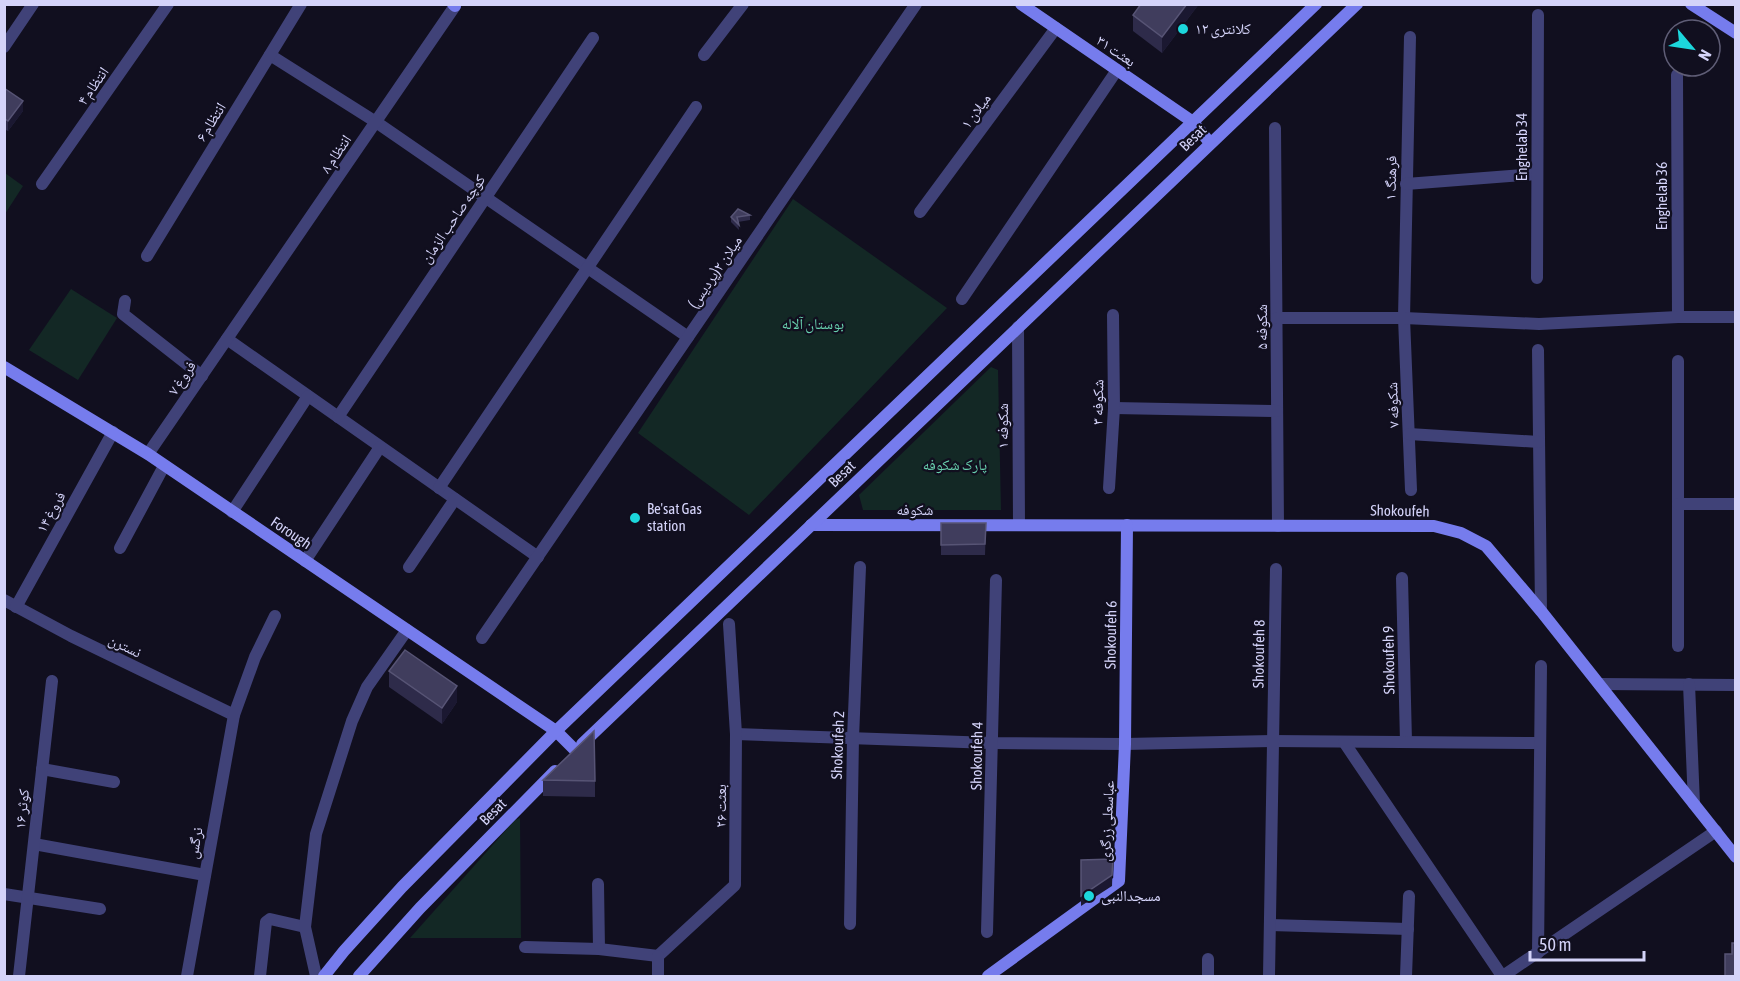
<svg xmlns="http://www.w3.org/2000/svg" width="1740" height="981" font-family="'Asap Condensed','Noto Naskh Arabic',sans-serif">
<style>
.green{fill:#132825}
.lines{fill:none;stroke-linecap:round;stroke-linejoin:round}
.street{stroke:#404278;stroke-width:12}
.secondary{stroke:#767ced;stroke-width:12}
.wall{fill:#2e2b4a}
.shaded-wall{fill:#1b1831}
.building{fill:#403d5d;stroke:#575475;stroke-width:1.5}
.poi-dot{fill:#1cd7dc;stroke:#110f1f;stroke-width:2}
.labels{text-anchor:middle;stroke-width:4.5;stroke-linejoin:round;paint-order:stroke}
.poi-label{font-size:15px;fill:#d4d3f9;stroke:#110f1f;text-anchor:start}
.street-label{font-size:15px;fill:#d4d3f9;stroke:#110f1f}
.park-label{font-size:15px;fill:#68d0ae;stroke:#110f1f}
</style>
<rect width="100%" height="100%" fill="#110f1f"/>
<g class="green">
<path d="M5,173L23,186L5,214Z"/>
<path d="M793,199L947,308L749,515L638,433Z"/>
<path d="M71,289L117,318L78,380L29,350Z"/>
<path d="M991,367L998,370L1001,510H863L859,495Z"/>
<path d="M520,818L521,938H410L515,820Z"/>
</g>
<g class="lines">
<g class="street">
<path d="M1410,37L1404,318L1411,490"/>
<path d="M4,47L33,4"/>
<path d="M270,55L376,122L688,337"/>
<path d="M704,55L743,4"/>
<path d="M1677,75L1678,317"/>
<path d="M1275,128L1278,526"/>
<path d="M42,184L168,4"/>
<path d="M1406,184L1537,174"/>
<path d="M920,212L1056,28"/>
<path d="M147,256L301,4"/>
<path d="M1537,278L1538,15"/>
<path d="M962,299L1117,70"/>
<path d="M125,301L123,314L202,376"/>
<path d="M1277,318H1404L1539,324L1678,317H1736"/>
<path d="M1018,327L1019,525"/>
<path d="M227,339L538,557"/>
<path d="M1538,350L1541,611"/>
<path d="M1678,361V646"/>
<path d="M1114,408L1277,411"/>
<path d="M338,417L593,38"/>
<path d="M1409,434L1539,442"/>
<path d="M148,454L455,6"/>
<path d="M439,488L696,107"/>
<path d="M1109,488L1114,408L1113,315"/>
<path d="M1678,504H1736"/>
<path d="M232,512L308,396"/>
<path d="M120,548L164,466"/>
<path d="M305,561L380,447"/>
<path d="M409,567L455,499"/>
<path d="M1402,578L1406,742"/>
<path d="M4,600L71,636L234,715"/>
<path d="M16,607L113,432"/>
<path d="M482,638L916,4"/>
<path d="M1599,684L1736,685"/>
<path d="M1689,684L1694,804"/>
<path d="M736,734L992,743L1125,744L1272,741L1540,743"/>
<path d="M1344,742L1502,976"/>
<path d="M42,769L114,782"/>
<path d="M34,844L205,875"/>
<path d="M598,884L599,949"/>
<path d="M4,894L100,909"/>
<path d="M850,924L853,738L860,567"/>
<path d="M1270,925L1408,929"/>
<path d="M987,932L996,580"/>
<path d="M525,947L599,949L658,956"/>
<path d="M1538,953L1541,666"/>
<path d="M658,956L735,885L736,734L729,624"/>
<path d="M19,976L52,681"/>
<path d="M187,976L234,715L255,657L275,616"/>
<path d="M260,976L266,922L270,919L305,927"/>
<path d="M316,976L305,927L316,834L352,721L367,687L407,630"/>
<path d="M658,976V956"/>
<path d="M1208,976V959"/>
<path d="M1269,976L1276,569"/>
<path d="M1406,976L1409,896"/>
<path d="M1503,976L1716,831"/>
</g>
<g class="secondary">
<path d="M453,4L455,6"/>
<path d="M1021,4L1193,122L1210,143"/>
<path d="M1691,4L1736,33"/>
<path d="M4,367L148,454L556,731L575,750"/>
<path d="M811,525L1434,526L1461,533L1486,546L1541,611L1736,857"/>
<path d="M582,744L1357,4"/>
<path d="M324,976L344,951L402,887L556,731L1316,4"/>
<path d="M359,976L420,908L555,771"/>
<path d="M988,976L1119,881L1125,744L1127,525"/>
</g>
</g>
<g class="wall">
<path d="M1199,4L1162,53L1133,31V15Z"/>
<path d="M4,88L23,111L8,131L4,129Z"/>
<path d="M750,215V220L738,222L739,230L731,222V217Z"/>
<path d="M941,523H986L985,555H941Z"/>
<path d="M389,671L457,702L442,724L389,687Z"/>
<path d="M543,780L595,781V797L543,796Z"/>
</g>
<g class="shaded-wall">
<path d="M1187,4H1199L1162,53V37Z"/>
<path d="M23,101V111L8,131V121Z"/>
<path d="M457,686V702L442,724V708Z"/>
<path d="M1113,859L1112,886L1081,906V896Z"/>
</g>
<g class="building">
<path d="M1141,4H1187L1162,37L1133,15Z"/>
<path d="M4,88L23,101L8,121L4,118Z"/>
<path d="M738,209L750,215L737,217L739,225L731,217Z"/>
<path d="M941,523H986L985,544L941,545Z"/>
<path d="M405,650L457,686L442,708L389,671Z"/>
<path d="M594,731L595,781L543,780Z"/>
<path d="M1113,859L1112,875L1081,896V860Z"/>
<path d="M1732,943H1736V976H1725V954H1732Z"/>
</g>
<g class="poi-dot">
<circle cx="1183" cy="29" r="6"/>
<circle cx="635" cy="518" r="6"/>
<circle cx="1089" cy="896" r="6"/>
</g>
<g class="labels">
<g class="poi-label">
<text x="1195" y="34">کلانتری ۱۲</text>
<text x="647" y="514">Be'sat Gas<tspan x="647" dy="17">station</tspan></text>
<text x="1101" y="901">مسجدالنبی</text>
</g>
<g class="street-label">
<text transform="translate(1116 51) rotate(34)" y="5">بعثت ۳۱</text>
<text transform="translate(93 86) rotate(-55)" y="5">انتظام ۴</text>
<text transform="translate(976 111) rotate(-54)" y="5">میلان ۱</text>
<text transform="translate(211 122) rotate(-58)" y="5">انتظام ۶</text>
<text transform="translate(1193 138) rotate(-44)" y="5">Besat</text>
<text transform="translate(1522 147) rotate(-90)" y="5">Enghelab 34</text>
<text transform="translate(336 154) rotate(-56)" y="5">انتظام ۸</text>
<text transform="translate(1391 178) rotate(-89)" y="5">فرهنگ ۱</text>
<text transform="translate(1662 196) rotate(-90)" y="5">Enghelab 36</text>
<text transform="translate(453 219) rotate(-56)" y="5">کوچه صاحب الزمان</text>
<text transform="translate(715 272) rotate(-56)" y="5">میلان ۲(پردیس)</text>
<text transform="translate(1262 327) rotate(-90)" y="5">شکوفه ۵</text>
<text transform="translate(182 378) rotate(-56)" y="5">فروغ ۷</text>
<text transform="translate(1098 402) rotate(-89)" y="5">شکوفه ۳</text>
<text transform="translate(1393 405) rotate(-92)" y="5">شکوفه ۷</text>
<text transform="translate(1003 426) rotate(-90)" y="5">شکوفه ۱</text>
<text transform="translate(842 474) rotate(-44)" y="5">Besat</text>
<text x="915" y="515">شکوفه</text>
<text transform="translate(1400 511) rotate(1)" y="5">Shokoufeh</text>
<text transform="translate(51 512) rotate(-61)" y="5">فروغ ۱۴</text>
<text transform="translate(291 533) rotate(34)" y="5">Forough</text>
<text transform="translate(1111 635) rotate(-89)" y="5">Shokoufeh 6</text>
<text transform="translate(125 646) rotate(26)" y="5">نسترن</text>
<text transform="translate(1259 654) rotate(-89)" y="5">Shokoufeh 8</text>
<text transform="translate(1389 660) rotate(-91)" y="5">Shokoufeh 9</text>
<text transform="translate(838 745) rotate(-88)" y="5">Shokoufeh 2</text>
<text transform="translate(977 756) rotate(-89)" y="5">Shokoufeh 4</text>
<text transform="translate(721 806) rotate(-90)" y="5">بعثت ۲۶</text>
<text transform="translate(22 809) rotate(-84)" y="5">کوثر ۱۶</text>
<text transform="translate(493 812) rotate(-45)" y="5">Besat</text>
<text transform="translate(1107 821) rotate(-87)" y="5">عباسعلی زرگری</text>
<text transform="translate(195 843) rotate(-80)" y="5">نرگس</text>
</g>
<g class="park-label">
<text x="813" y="329">بوستان آلاله</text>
<text x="955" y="470">پارک شکوفه</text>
</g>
</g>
<rect width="1740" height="981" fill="none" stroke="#d4d3f9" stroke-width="12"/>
<g transform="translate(1692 48) rotate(119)"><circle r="28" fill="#110f1f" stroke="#5f5d76" stroke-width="1.5"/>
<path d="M0-4.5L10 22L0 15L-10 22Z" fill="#1cd7dc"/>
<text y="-9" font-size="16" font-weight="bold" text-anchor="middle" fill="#d4d3f9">N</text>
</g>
<path d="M1530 951v9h114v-9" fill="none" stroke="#d4d3f9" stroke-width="3"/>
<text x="1539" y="951" font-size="18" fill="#d4d3f9" stroke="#110f1f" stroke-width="4.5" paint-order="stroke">50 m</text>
</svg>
